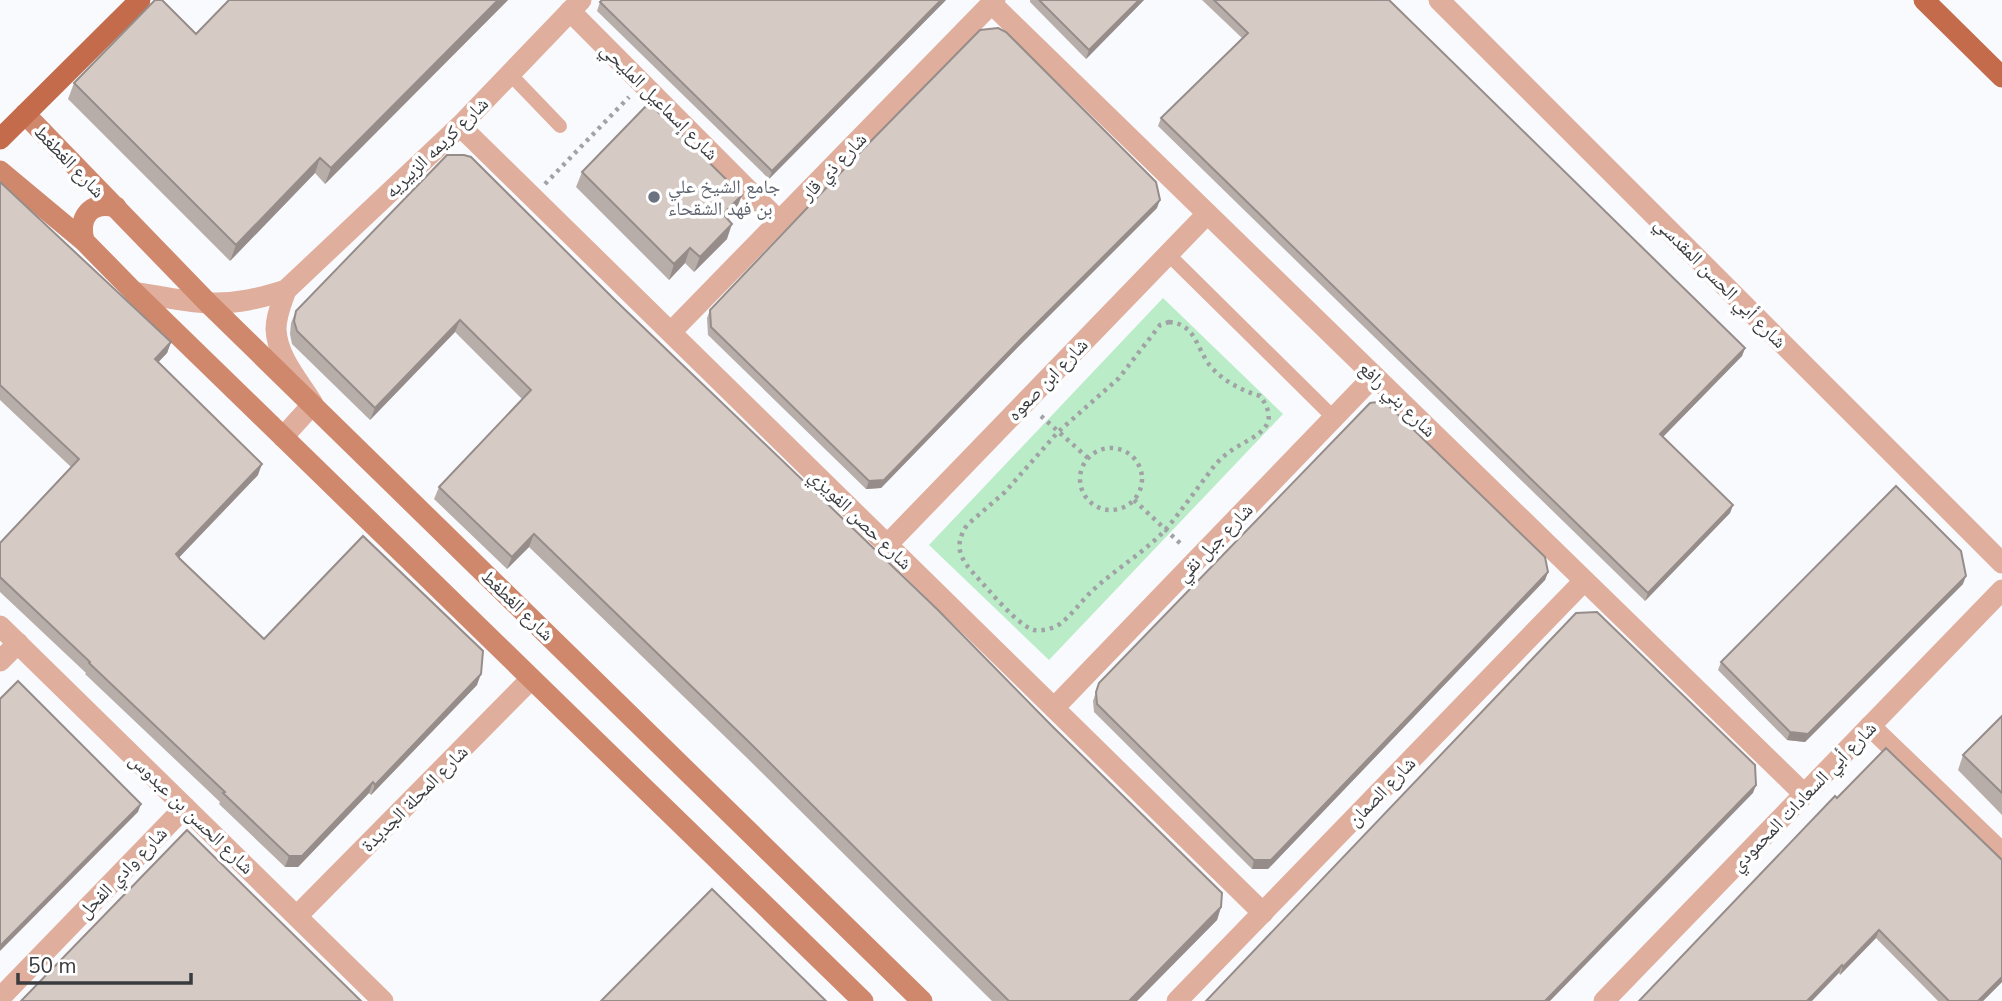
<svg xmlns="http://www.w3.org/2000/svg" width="2002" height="1001" font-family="'Nunito Sans','Noto Naskh Arabic',sans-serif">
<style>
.green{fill:#baecc7}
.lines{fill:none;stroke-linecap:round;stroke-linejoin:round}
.path{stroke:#a1a2a6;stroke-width:4.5;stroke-dasharray:3.5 5;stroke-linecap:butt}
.lane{stroke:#e0ae9c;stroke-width:14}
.street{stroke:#e0ae9c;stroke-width:21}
.secondary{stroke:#d0886d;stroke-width:21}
.primary{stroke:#c36b4a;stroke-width:21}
.wall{fill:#b8aea9}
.shaded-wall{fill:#968d8a}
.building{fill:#d6cac5;stroke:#968d8a;stroke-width:2}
.worship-dot{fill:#6b7280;stroke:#fff;stroke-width:2.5}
.labels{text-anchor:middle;stroke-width:7;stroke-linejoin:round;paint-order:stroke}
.street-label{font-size:19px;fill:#3a3b3f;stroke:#fff}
.worship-label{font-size:19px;fill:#5b616d;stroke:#fff;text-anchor:start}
</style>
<rect width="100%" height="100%" fill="#f9fafe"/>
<path class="green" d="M1163,298L1283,414L1049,660L929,545Z"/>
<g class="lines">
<g class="path">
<path d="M545,184L629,97"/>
<path d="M1169,322C1197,324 1196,350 1212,368C1225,382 1241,390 1260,396C1284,428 1253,436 1232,450C1223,456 1215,464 1209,473C1195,491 1182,510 1167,528C1145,552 1117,568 1093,590C1082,600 1072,615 1060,624C1052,629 1043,631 1034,630C1018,626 988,589 976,576C960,559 953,546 967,525L1005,492L1058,432L1119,378L1160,325Z"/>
<path d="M1041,416L1088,458"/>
<circle cx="1111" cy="479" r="31"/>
<path d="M1134,500L1182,545"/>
</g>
<g class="lane">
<path d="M510,74L560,126"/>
<path d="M1168,254L1334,418"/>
</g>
<g class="street">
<path d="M1439,0L2002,563"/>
<path d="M992,4L1804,794"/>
<path d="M570,11L779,221"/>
<path d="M460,126L1263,913"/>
<path d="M134,292C159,296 185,302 210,303C237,304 261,298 286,290L460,126L581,0"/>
<path d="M671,332L995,0"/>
<path d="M283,437L313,404C299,381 277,357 276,329C276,315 282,302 286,290"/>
<path d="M887,545L1207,214"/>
<path d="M0,626L383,1001"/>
<path d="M0,661L18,643"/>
<path d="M1054,708L1374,376"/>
<path d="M1870,726L2002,853"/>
<path d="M297,916L531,679"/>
<path d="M0,998L185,807"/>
<path d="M1177,1001L1584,581"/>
<path d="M1604,1001L2002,590"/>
</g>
<g class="secondary">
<path d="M25,114L208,303L922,1001"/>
<path d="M0,171L84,241L134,292L863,1001"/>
<path d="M84,241C78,218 90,200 116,207"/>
</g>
<g class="primary">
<path d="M1924,0L2002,77"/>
<path d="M0,139L140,0"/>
</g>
</g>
<g class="wall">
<path d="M508,0L325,184L315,173L230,261L68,99L74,83L196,34Z"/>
<path d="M946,0L769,179L597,11L600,2Z"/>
<path d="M1030,0H1144L1086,59L1030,2Z"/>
<path d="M1202,0H1389L1745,348L1742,356L1663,437L1733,505L1730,513L1645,601L1158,126L1161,118L1242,38Z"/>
<path d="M447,155L1221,907L1217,920L1137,1001H992L745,756L529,547L507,569L434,499L439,487L522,399L455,332L370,420L292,344L290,334L291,323L296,311Z"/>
<path d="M582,172L736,211L728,219L727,239L694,272L685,263L669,280L576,187Z"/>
<path d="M0,182L171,342L167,353L158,362L258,475L179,557L264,639L477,685L371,795L369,793L298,867H285L219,804L220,802L85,674L86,673L0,592V543L71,467L0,400Z"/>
<path d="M1157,208L1018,347L881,488L866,489L708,335L707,318L710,310Z"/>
<path d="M1548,572L1545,580L1268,869H1252L1094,712L1093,701L1099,683Z"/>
<path d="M1963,584L1805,742L1787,740L1718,670L1721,662Z"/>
<path d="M2002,716V815L1958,770L1963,755Z"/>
<path d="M1835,796L2002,982L1983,1001H1938L1876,938L1840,975L1839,973Z"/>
</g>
<g class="shaded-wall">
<path d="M498,0H508L325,184L331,168Z"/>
<path d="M941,0H946L769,179L772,171Z"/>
<path d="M1139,0H1144L1086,59L1089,50Z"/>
<path d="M320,158L315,173L230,261L236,245Z"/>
<path d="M742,195L736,211L718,230L723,214Z"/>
<path d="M1160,200L1157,208L1018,347L881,488L866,489L869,481L1021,339Z"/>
<path d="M732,224L727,239L694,272L700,257Z"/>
<path d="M690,248L685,263L669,280L674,264Z"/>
<path d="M460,320L455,332L370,420L375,408Z"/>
<path d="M171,342L167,353L151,370L155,359Z"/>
<path d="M1745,348L1742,356L1657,443L1660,434Z"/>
<path d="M262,464L258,475L172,565L176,554Z"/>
<path d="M1733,505L1730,513L1645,601L1648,593Z"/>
<path d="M534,534L529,547L507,569L512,557Z"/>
<path d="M1548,572L1545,580L1268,869H1252L1254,860Z"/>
<path d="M1966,576L1963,584L1805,742L1787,740L1790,732Z"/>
<path d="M481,674L477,685L371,795L375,785Z"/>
<path d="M373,782L369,793L298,867H285L289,856Z"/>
<path d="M1756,785L1753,793L1550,1001H1545Z"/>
<path d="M141,804L138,812L0,951V946Z"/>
<path d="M1221,907L1217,920L1137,1001H1129Z"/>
<path d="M1879,930L1876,938L1840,975L1843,967Z"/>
<path d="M1842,965L1839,973L1812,1001H1807Z"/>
<path d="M2002,977V982L1983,1001H1978Z"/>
</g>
<g class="building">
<path d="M155,0H162L196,34L229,0H498L331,168L320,158L236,245L74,83Z"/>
<path d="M602,0H941L772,171L600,2Z"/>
<path d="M1039,0H1139L1089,50Z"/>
<path d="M1214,0H1389L1745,348L1660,434L1733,505L1648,593L1161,118L1248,33Z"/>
<path d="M998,28L1006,32L1156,182L1160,200L1021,339L884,480L869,481L711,327L710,310L868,144L980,30Z"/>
<path d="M649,103L742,195L723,214L732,224L700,257L690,248L674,264L582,172Z"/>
<path d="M447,155H464L471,157L617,302L938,610L1052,726L1222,893L1221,907L1129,1001H1009L750,743L534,534L512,557L439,487L531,390L460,320L375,408L297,331L294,321L296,311Z"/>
<path d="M0,182L171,342L155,359L262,464L176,554L180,559L264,639L363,536L483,651L481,674L375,785L373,782L302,856H289L223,793L225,792L89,663L90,662L0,577V543L79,459L0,385Z"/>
<path d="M1384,401L1545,557L1548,572L1271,860H1254L1097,704L1096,692L1099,683L1370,403Z"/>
<path d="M1896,486L1961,551L1966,576L1808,734L1790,732L1721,662Z"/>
<path d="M1597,612L1755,765L1756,785L1545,1001H1206L1576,613Z"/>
<path d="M18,681L141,804L0,946V699Z"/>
<path d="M2002,716V793L1963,755Z"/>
<path d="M1886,748L2002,860V977L1978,1001H1949L1879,930L1843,967L1842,965L1807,1001H1639L1835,796L1837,798Z"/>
<path d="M187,830L361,1001H21Z"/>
<path d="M712,889L826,1001H601Z"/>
</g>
<circle class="worship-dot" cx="654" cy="197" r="7"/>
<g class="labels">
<g class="street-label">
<text transform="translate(660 101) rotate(45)" y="7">شارع إسماعيل المليحي</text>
<text transform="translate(436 147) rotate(-44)" y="7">شارع كريمه الزبيريه</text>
<text transform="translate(70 161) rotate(46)" y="7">شارع الغطغط</text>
<text transform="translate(833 166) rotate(-46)" y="7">شارع ذي قار</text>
<text transform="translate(1721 282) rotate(45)" y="7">شارع أبي الحسن المقدسي</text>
<text transform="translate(1047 379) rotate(-46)" y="7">شارع ابن صعوه</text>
<text transform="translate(1398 399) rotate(44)" y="7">شارع بني رافع</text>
<text transform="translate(861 519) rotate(44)" y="7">شارع حصن الفويزي</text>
<text transform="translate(1214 542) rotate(-46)" y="7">شارع جبل نقي</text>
<text transform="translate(518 605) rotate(44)" y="7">شارع الغطغط</text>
<text transform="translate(1381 791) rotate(-46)" y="7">شارع الصمان</text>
<text transform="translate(1803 796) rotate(-46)" y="7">شارع أبي السعادات المحمودي</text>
<text transform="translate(414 798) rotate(-45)" y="7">شارع المحلة الجديدة</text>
<text transform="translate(192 813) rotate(44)" y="7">شارع الحسن بن عبدوس</text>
<text transform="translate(122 872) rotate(-46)" y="7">شارع وادي الفحل</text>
</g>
<g class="worship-label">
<text x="668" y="193">جامع الشيخ علي<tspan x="668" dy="22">بن فهد الشقحاء</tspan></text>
</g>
</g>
<path d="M18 973v10h173v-10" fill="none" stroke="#3a3b3f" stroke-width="3.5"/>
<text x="28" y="973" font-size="21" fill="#3a3b3f" stroke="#ffffff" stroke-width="5" paint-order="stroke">50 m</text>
</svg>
